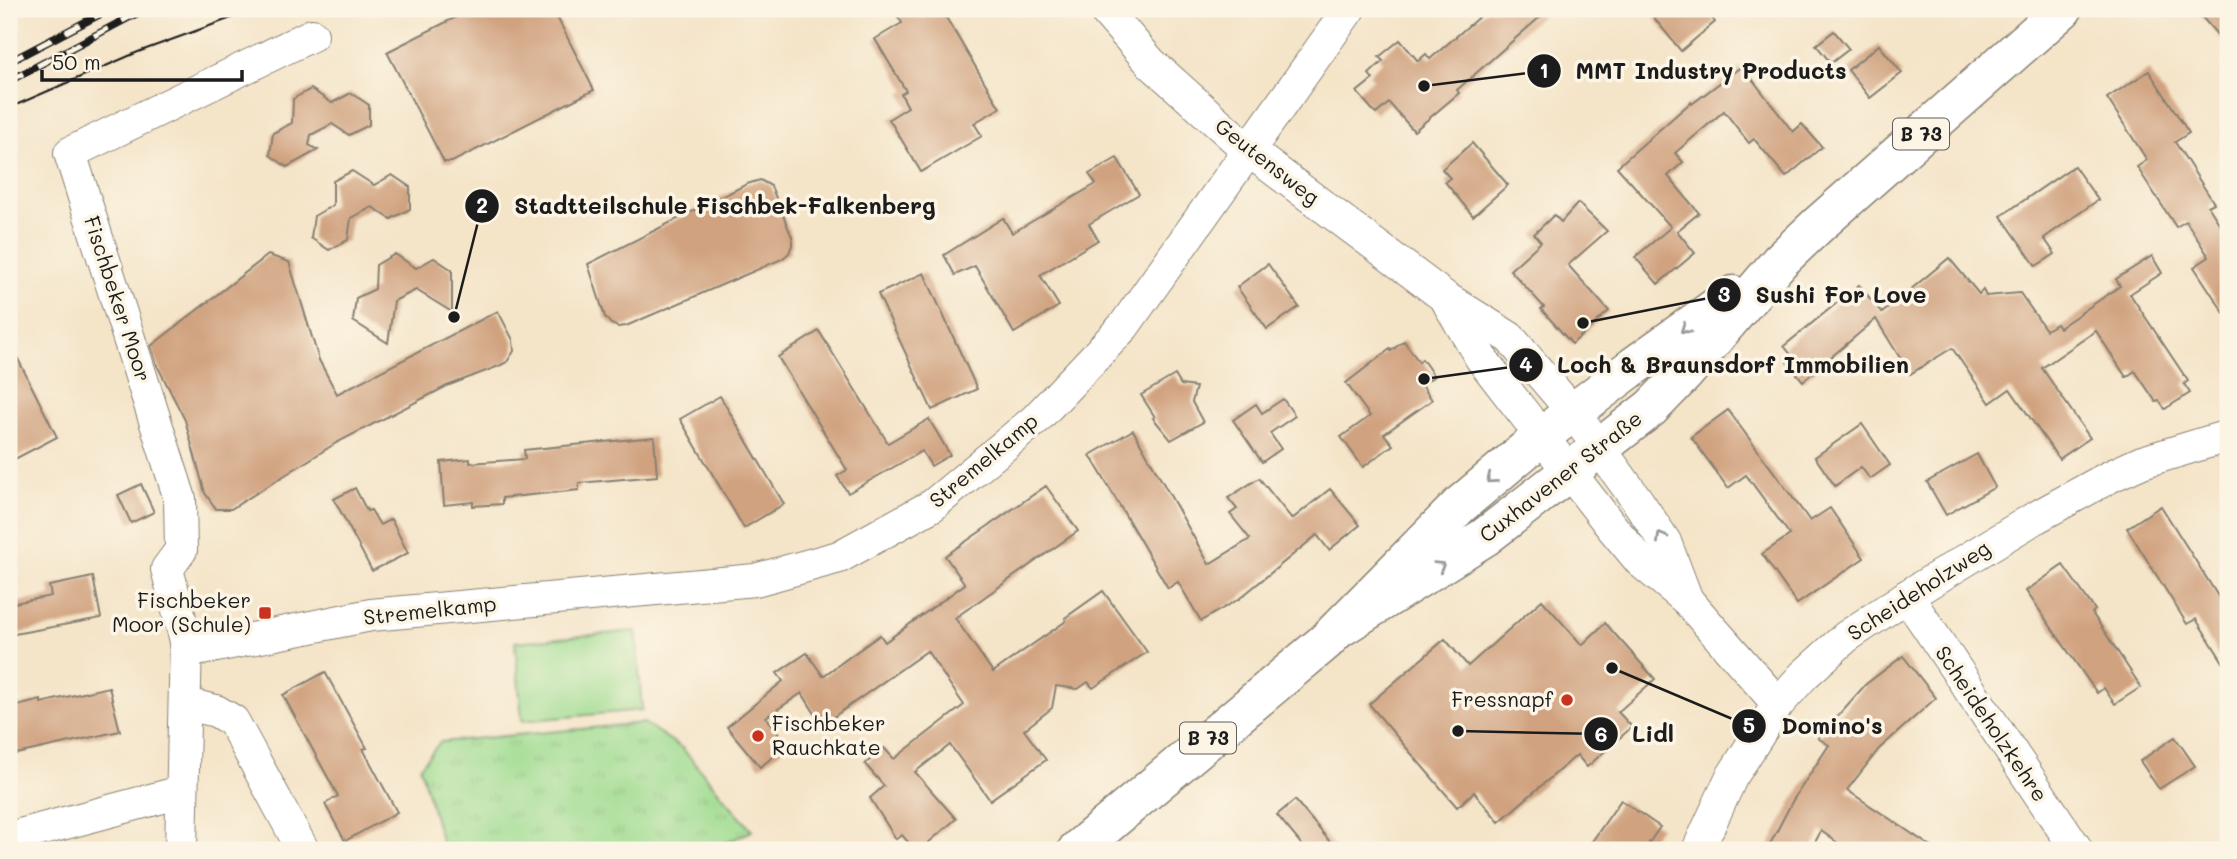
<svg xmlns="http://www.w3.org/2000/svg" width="2237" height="859" font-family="Mali,sans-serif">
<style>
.park{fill:url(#park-tufts);stroke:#5c7c56;stroke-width:2}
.garden{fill:#9ddb8f;stroke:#5c7c56;stroke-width:2}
.building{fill:#d0a27f}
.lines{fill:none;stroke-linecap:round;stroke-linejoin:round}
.minor-casing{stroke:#888072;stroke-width:34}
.primary-casing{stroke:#888072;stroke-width:41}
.minor{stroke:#fff;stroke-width:32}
.primary{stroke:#fff;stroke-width:38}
.tram{stroke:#1c1c1c;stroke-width:2}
.rail-casing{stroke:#1c1c1c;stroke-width:8}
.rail{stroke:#fcf5e5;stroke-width:5;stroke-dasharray:16;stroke-linecap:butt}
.oneway{stroke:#999}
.poi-dot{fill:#c8321e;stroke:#fcf5e5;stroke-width:2.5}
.labels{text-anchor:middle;stroke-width:7;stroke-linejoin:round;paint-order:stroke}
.shield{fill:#fcf5e5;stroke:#5f5d58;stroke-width:2}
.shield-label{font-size:19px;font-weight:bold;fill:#1c1c1c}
.street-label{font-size:21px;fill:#1c1c1c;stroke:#fcf5e5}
.poi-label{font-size:21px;fill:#1c1c1c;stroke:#fcf5e5;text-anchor:end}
.leader{fill:none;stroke:#1c1c1c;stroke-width:2.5}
.callout-dot{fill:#1c1c1c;stroke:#fcf5e5;stroke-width:2.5}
.mark-label{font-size:21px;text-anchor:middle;font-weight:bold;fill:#fff}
.callout-label{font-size:23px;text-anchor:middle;font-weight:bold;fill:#1c1c1c;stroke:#fcf5e5;stroke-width:7;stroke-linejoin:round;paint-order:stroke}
</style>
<defs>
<pattern id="park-tufts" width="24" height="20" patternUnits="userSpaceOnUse" patternTransform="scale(1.75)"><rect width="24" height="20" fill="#9ddb8f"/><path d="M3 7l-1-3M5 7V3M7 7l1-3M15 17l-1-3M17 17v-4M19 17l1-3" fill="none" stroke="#87bb7b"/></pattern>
</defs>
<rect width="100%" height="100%" fill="#fcf5e5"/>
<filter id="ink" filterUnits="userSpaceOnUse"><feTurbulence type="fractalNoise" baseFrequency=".0143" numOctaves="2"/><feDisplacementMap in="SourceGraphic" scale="14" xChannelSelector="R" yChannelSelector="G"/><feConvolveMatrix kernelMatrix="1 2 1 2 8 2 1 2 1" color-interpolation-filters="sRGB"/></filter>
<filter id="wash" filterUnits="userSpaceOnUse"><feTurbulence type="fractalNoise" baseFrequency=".00686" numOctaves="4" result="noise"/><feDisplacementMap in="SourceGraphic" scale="28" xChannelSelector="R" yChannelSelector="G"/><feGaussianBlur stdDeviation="1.57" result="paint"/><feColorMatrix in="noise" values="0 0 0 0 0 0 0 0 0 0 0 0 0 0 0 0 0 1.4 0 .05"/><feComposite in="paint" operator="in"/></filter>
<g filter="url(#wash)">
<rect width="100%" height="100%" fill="#f4e4c8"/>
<path class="park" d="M644,723L682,748L752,831L711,850H444L420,767L440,742Z"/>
<path class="garden" d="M636,631L642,710L522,721L515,642Z"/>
<g id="blocks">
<g class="building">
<path d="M472,9H553L594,90L452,162H444L387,52Z"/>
<path d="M893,9H941L1000,108L974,123L982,136L921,172L889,119L908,107L901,94L906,91L875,39L902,23Z"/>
<path d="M1488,9H1549L1457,90L1459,93L1414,131L1389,103L1376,114L1357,92L1373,79L1369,74L1383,61L1379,57L1400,40L1418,61L1426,54L1430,59Z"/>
<path d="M1665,9H1705L1715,22L1681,51L1654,18Z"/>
<path d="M2195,9H2228V47Z"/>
<path d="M1834,31L1849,49L1831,63L1816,45Z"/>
<path d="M1879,45L1902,73L1870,98L1848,70Z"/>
<path d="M1742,66L1793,132L1802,124L1822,147L1786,177L1754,139L1749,143L1724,111L1675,153L1683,162L1668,176L1699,213L1677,231L1695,253L1658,284L1635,257L1671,227L1617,167L1691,102L1692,104Z"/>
<path d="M2149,71L2189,133L2175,142L2214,203L2208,206L2228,237V319L2194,267L2209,257L2186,221L2176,227L2137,167L2147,160L2107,98Z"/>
<path d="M311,89L332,103L351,93L369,105V125L349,135L332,124L311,135L309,145L318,150L287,167L270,155L273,133L292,123L293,99Z"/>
<path d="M1472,143L1508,185L1473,216L1445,182L1450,178L1442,169Z"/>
<path d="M1117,158L1139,194L1089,224L1098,240L1040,275L1059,306L1014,333L975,266L955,275L944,255L1003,218L1012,233L1096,184L1089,174Z"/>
<path d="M2074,166L2098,200L2044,238L2055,254L2036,266L2001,216Z"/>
<path d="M352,171L374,185L392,175L410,187V209L391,219L372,207L351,218L348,240L329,250L311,238L314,216L333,205V181Z"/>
<path d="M760,180L771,186L792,237V245L789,253L782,259L626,326L618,327L611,324L605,317L588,264L747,184Z"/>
<path d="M1578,203L1607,231L1568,265L1609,311L1572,344L1541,309L1544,307L1510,270L1541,242L1534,234L1554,215L1561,222Z"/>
<path d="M395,254L416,268L434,258L452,270V312L416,290L394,301L388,343L353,321L356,298L375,289L376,265Z"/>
<path d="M268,255L289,262L319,360L337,394L498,311L513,340L514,351L507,362L499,366L447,386L336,443L231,509H216L205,493L185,420L157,365L151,346Z"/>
<path d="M2152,256L2162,273L2130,294L2188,381L2184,384L2190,393L2165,409L2159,401L2156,402L2135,371L2126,377L2096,331L2042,368L2090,438L2059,459L2010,389L1990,403L1952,348L1910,374L1876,319L1803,381L1787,362L1793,357L1784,346L1859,285L1882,313L1949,258L1979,294L1983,290L1986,296L2020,293L2046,330L2056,324L2059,328L2120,286L2116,279Z"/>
<path d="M1268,264L1299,307L1267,329L1237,287Z"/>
<path d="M924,273L977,389L932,410L878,294Z"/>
<path d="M819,331L888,443L929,419L950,455L931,466L922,451L848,493L837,476L847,470L778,357Z"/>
<path d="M9,341L57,437L9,462Z"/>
<path d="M1404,341L1419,362L1422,359L1434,376L1422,385L1432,400L1384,434L1393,445L1363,467L1341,437L1370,416L1346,383L1390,349L1391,351Z"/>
<path d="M1175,375L1181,385L1196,387L1192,402L1203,422L1171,440L1153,418L1155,417L1141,395Z"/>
<path d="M720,396L784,504L744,528L680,419Z"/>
<path d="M1283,399L1295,416L1270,433L1281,449L1262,462L1233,420L1256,404L1262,413Z"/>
<path d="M1728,410L1810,521L1830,508L1864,558L1797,604L1762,554L1790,535L1746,475L1728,488L1691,437Z"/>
<path d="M1862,424L1890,465L1870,479L1861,467L1835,486L1815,457Z"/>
<path d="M1133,430L1209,564L1250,539L1230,514L1237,509L1228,498L1259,478L1292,519L1330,489L1360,525L1329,550L1317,535L1239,599L1201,621L1178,582L1168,588L1090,455Z"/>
<path d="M654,437L657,476L579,483V490L502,498V504L473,506V502L444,505L441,462L470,459V463L525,459L524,450Z"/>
<path d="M1977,454L1995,487L1946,515L1927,482Z"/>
<path d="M141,484L154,512L131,523L118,495Z"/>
<path d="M1046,486L1078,531L955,618L993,672L1066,621L1065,618L1103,591L1147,652L1093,688L1088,682L1078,689L1056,686L1052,708L1024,730L1046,760L990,800L950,745L915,772L956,819L920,850H915L902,835L896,839L870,798L884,786L865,764L884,748L894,759L964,705L927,651L822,725L802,693L766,717L788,745L760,767L727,727L783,681L777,673L807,653L823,676L880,635L885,642L965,584L945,556Z"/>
<path d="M355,488L367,511L371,510L380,525L391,519L408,553L372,571L334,499Z"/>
<path d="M2161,506L2228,612V670L2196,619L2187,624L2127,528Z"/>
<path d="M2063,565L2095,610L2092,613L2141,687L2115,704L2104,688L2097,693L2026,591Z"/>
<path d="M93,577L101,618L9,635V604L51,596L49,586Z"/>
<path d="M1542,600L1582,645L1605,623L1655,679L1618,712L1632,727L1587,767L1577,755L1499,822L1474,792L1457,807L1369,704L1445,639L1468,666Z"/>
<path d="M1903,656L1936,698L1879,749L1847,790L1936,850H1848L1821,831L1811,850H1767L1793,800L1829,745L1818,738L1866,684Z"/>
<path d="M325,672L367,748L363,749L397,812L345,841L325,804L338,796L283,695Z"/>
<path d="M109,687L120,731L16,754L9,727V708L41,700V703Z"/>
<path d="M2175,737L2195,766L2159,789L2140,761Z"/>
<path d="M1295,800L1337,850H1306L1277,815Z"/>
<path d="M1621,800L1660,827L1644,850H1586Z"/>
</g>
</g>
</g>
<g filter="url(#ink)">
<use href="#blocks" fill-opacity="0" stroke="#888072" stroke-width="2"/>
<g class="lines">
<defs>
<g id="minor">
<path d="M1104,9L1151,63L1248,150L1446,298L1510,338L1573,412L1637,500L1665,542L1687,600"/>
<path d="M1449,304L1481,358L1611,526L1641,562L1687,600L1778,704"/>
<path d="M1907,596L2077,850"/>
<path d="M186,652L371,615L755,580L839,557L933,505L1036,419L1124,326L1349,9"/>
<path d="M186,704L216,711L233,721L303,850"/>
<path d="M9,838L181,792"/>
<path d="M181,850L186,641L167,569L181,550L180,499L70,153L312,35"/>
<path d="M1698,850L1731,778L1778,704L1804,675L1846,637L1907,596L2033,519L2111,476L2142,462L2228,436"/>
</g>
<g id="primary">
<path d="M1340,628L1485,537L1651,408L1685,373L1780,261L1818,225L2063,9"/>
<path d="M1077,850L1325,642L1460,505L1543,435L1634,366L1733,295"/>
</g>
</defs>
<use href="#minor" class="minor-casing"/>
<use href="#primary" class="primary-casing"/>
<use href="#minor" class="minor"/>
<use href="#primary" class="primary"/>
<path class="tram" d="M9,108L138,52L256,9"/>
<defs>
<g id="rail">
<path d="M9,62L110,9"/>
<path d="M9,81L145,9"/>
</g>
</defs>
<use href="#rail" class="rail-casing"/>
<use href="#rail" class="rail"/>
</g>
<defs><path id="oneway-chevron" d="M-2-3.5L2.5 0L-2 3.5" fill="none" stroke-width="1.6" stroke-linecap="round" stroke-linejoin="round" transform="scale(1.75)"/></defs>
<g class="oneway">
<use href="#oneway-chevron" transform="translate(1685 329) rotate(145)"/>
<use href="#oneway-chevron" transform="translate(1491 479) rotate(140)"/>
<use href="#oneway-chevron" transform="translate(1661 537) rotate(-120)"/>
<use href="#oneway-chevron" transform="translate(1440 566) rotate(-32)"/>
</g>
</g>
<g class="poi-dot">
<rect x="258" y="606" width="14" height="14" rx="3.5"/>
<circle cx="1567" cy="700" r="7"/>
<circle cx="758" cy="736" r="7"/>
</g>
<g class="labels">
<g class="shield">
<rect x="1893" y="118.5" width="56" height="31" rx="5"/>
<rect x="1180" y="722.5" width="56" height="31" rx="5"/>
</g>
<g class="shield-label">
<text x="1921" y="141">B 73</text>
<text x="1208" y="745">B 73</text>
</g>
<g class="street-label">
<text transform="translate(1267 162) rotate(38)" y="7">Geutensweg</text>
<text transform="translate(117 299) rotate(72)" y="7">Fischbeker Moor</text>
<text transform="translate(984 461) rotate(-40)" y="7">Stremelkamp</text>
<text transform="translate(1561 477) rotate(-38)" y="7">Cuxhavener Straße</text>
<text transform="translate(1919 591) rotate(-33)" y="7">Scheideholzweg</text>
<text transform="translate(430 611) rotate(-6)" y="7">Stremelkamp</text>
<text transform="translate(1991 724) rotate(56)" y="7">Scheideholzkehre</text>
</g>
<g class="poi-label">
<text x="251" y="608">Fischbeker<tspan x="251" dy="24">Moor (Schule)</tspan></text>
<text x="1553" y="707">Fressnapf</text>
<text x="772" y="731" text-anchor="start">Fischbeker<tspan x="772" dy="24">Rauchkate</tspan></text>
</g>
</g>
<path class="leader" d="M1424 86L1544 71M454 317L482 206M1583 323L1724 295M1424 379L1526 365M1612 668L1749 726M1458 731L1601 734"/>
<g class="callout-dot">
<circle cx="1424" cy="86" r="7"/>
<circle cx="454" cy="317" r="7"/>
<circle cx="1583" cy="323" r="7"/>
<circle cx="1424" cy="379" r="7"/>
<circle cx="1612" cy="668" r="7"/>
<circle cx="1458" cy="731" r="7"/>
<circle cx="1544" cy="71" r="18"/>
<circle cx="482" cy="206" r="18"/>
<circle cx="1724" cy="295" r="18"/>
<circle cx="1526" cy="365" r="18"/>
<circle cx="1749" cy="726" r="18"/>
<circle cx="1601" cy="734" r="18"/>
</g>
<g class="mark-label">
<text x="1544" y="78">1</text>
<text x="482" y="213">2</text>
<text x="1724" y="302">3</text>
<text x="1526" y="372">4</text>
<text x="1749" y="733">5</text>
<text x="1601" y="742">6</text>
</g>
<g class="callout-label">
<text x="1711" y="79">MMT Industry Products</text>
<text x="725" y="214">Stadtteilschule Fischbek-Falkenberg</text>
<text x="1841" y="303">Sushi For Love</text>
<text x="1733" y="373">Loch &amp; Braunsdorf Immobilien</text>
<text x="1832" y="734">Domino's</text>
<text x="1653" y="742">Lidl</text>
</g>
<rect width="2237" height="859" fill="none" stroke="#fcf5e5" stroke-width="35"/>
<path d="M42 70v10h200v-10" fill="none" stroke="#1c1c1c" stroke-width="3.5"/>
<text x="52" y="70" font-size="21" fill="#1c1c1c" stroke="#fcf5e5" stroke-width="5" paint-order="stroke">50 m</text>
</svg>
